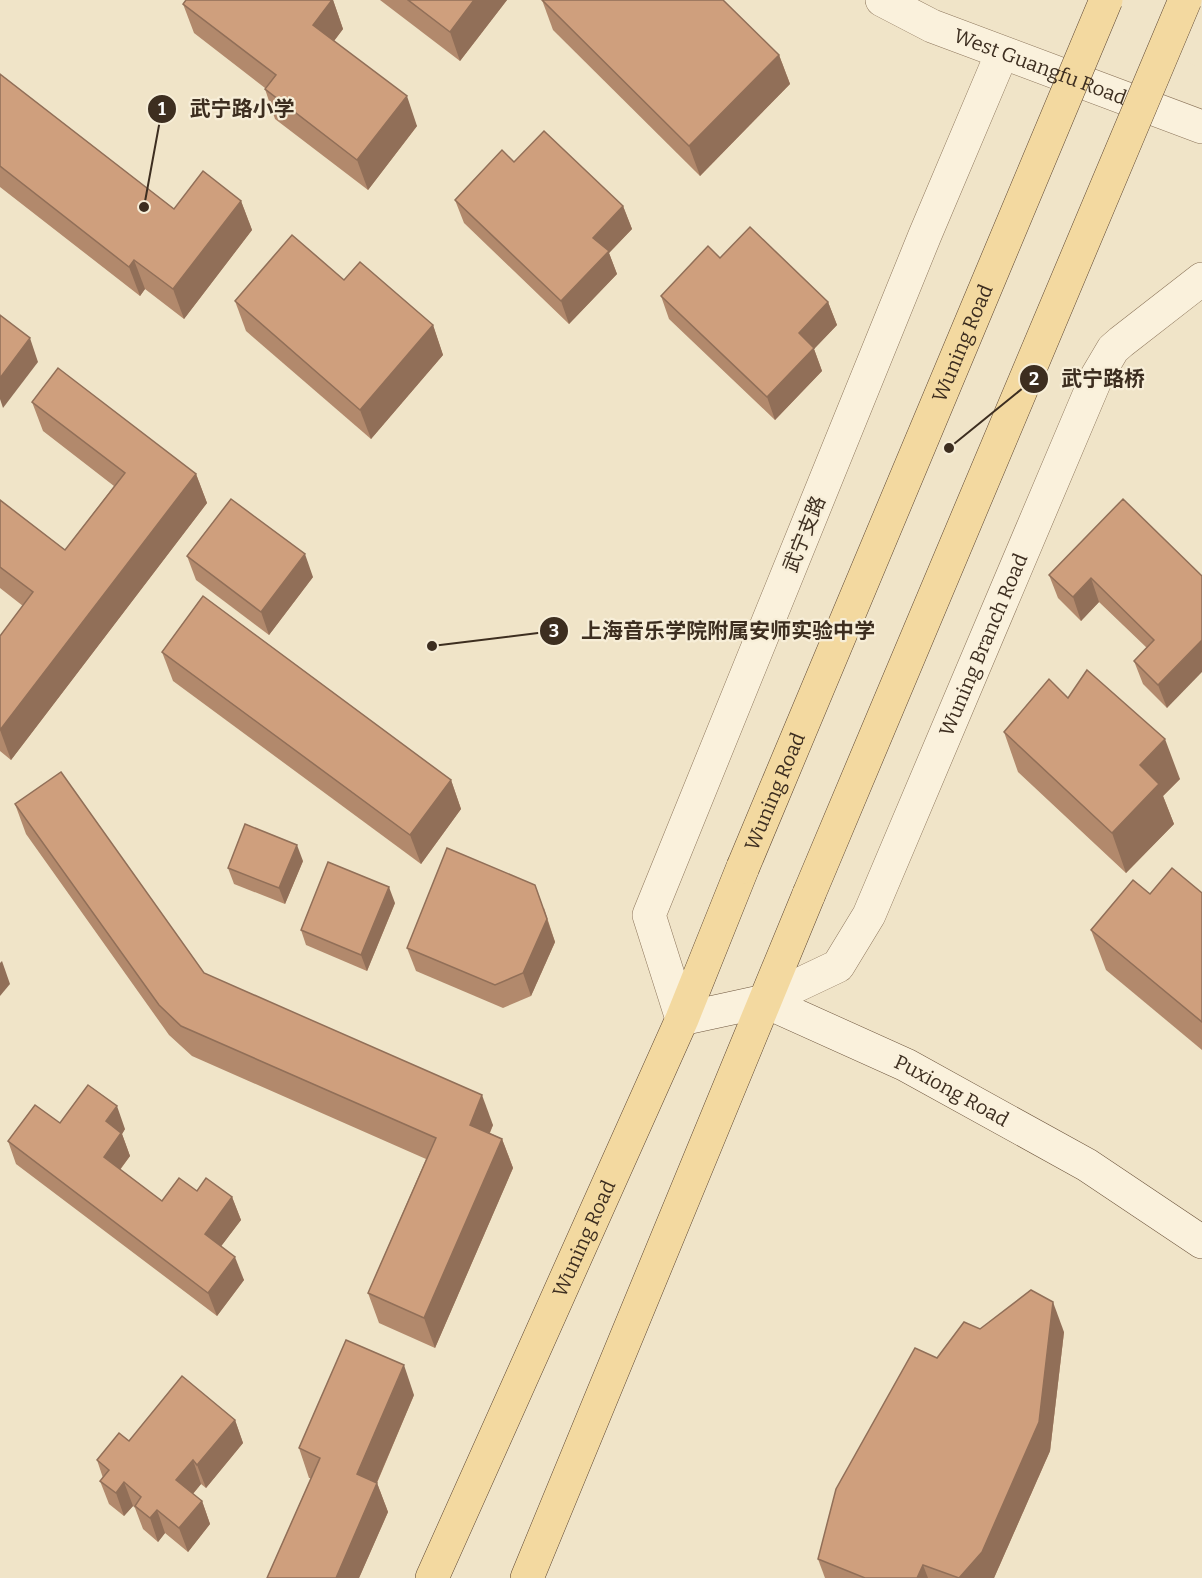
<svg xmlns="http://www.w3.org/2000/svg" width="1202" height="1578" font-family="Bitter,'Noto Sans SC',serif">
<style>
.pier{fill:#f0e4c8}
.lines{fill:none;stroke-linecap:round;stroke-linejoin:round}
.street-casing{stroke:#8d765c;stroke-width:34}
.secondary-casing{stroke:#6f573f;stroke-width:34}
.primary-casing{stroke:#5b4430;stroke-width:34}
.street{stroke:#faf1dc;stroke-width:33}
.secondary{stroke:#faf1dc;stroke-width:33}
.primary{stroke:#f3d9a0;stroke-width:33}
.primary-bridge-casing{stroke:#5b4430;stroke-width:34;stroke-linecap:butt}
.primary-bridge{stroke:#f3d9a0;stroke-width:33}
.wall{fill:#b2896c}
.shaded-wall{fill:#916f58}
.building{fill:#cf9f7d;stroke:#916f58;stroke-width:1.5}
.labels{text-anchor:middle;stroke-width:4.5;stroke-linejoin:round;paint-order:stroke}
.street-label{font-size:20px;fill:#3d2e20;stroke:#f7eed8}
.leader{fill:none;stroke:#3d2e20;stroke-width:2}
.callout-dot{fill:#3d2e20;stroke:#f7eed8;stroke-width:2}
.mark-label{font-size:18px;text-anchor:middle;font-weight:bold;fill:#fff}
.callout-label{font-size:21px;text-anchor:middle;font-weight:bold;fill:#3d2e20;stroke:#f7eed8;stroke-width:4.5;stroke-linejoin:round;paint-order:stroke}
</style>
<rect width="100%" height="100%" fill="#f0e4c8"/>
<path class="pier" d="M1067,0H1202V69L1069,3Z"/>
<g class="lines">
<defs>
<g id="street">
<path id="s1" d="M882,0L932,26L1202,127"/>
<path id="s2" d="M764,1001L838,966L869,915L1097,376L1113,349L1121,342L1202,279"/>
<path d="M682,1019L649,915L925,235L1002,53"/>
</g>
<g id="secondary">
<path id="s3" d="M682,1019L764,1001L906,1065L1087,1165L1202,1242"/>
</g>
<g id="primary">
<path id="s4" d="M432,1578L682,1019L743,867"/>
<path d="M527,1578L809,894"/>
</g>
</defs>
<use href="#street" class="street-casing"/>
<use href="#secondary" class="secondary-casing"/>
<use href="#primary" class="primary-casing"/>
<use href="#street" class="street"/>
<use href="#secondary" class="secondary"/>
<use href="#primary" class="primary"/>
<defs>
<g id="primary-bridge">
<path id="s5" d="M743,867L1106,0"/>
<path d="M809,894L1185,0"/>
</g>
</defs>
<use href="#primary-bridge" class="primary-bridge-casing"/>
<use href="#primary-bridge" class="primary-bridge"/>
</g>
<g class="wall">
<path d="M186,0H333L343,29L334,41L417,126L368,190L275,119L265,89V88L194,33L183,4Z"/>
<path d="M380,0H507L460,61Z"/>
<path d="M542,0L779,55L790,84L700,176L553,30Z"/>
<path d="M0,75L174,209L241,201L252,230L184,319L145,289L140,296L0,187Z"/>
<path d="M514,162L623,206L632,229L609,253L617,274L569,324L464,223L455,200Z"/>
<path d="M720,258L828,302L837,325L814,349L822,371L775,420L669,319L661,296Z"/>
<path d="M344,280L433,325L443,355L371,439L246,331L235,301Z"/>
<path d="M32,402L196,474L207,503L11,760L0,751V636L23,606L0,588V500L65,550L114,486L43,431Z"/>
<path d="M187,556L313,577L269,635L196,580Z"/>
<path d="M1049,575L1202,576L1167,708L1143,684L1134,661L1147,648L1099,602L1081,621L1058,598Z"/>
<path d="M162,652L451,780L461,809L421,864L173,681Z"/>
<path d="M1068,698L1180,779L1163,796L1174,824L1126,873L1018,772L1004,732Z"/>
<path d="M15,804L204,973L493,1125L490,1133L502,1139L513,1168L435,1348L379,1323L368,1293L426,1159L192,1056L169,1035L26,834Z"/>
<path d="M303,861L285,904L234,884L228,868Z"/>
<path d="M1202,893V1050L1106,970L1091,930L1150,894Z"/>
<path d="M395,903L367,971L306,945L301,930Z"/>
<path d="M544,908L555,942L531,996L503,1008L416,971L407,948Z"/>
<path d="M125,1129L122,1134L130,1156L120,1170L162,1201L197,1191L232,1197L241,1220L221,1246L244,1280L217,1316L16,1164L8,1141Z"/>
<path d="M980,1329L1064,1332L1050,1451L994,1578H825L818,1559Z"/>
<path d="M414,1395L377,1483L388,1512L359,1578H267L311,1478H309L299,1448Z"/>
<path d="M235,1420L243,1443L206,1488L201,1484L193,1494L202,1501L210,1524L188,1552L165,1533L158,1542L143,1529L135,1508L133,1506L124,1516L109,1504L100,1481L103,1478L97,1460L129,1441Z"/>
</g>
<g class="shaded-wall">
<path d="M332,0H333L343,29L324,54L313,25Z"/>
<path d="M474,0H507L460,61L450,32Z"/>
<path d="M779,55L790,84L700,176L689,146Z"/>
<path d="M407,96L417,126L368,190L357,160Z"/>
<path d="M241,201L252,230L184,319L173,289Z"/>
<path d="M623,206L632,229L609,253L617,274L569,324L561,301L593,238Z"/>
<path d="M134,260L145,289L140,296L129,267Z"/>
<path d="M828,302L837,325L814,349L822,371L775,420L767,397L799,333Z"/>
<path d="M433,325L443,355L371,439L360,410Z"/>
<path d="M30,338L38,362L3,408L0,399V378Z"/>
<path d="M196,474L207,503L11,760L0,730Z"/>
<path d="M305,554L313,577L269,635L261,612Z"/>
<path d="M1091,578L1099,602L1081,621L1073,597Z"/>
<path d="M1202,640V672L1167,708L1158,685Z"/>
<path d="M1165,739L1180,779L1163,796L1174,824L1126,873L1112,833L1140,765Z"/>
<path d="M451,780L461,809L421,864L410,835Z"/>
<path d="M297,845L303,861L285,904L279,888Z"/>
<path d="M535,885L555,942L531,996L523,973Z"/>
<path d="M389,887L395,903L367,971L361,955Z"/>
<path d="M2,961L10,984L0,996V963Z"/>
<path d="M482,1095L493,1125L480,1154L470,1125Z"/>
<path d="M117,1106L125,1129L122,1134L130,1156L112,1180L104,1157L106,1121Z"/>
<path d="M502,1139L513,1168L435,1348L424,1318Z"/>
<path d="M232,1197L241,1220L213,1257L205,1234Z"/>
<path d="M235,1257L244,1280L217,1316L208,1293Z"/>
<path d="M1053,1302L1064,1332L1050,1451L994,1578H959Z"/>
<path d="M404,1365L414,1395L368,1503L357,1474Z"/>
<path d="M235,1420L243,1443L206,1488L197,1465Z"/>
<path d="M193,1460L201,1484L185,1503L176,1480Z"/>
<path d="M124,1482L133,1506L124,1516L116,1493Z"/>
<path d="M377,1483L388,1512L359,1578H336Z"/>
<path d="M202,1501L210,1524L188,1552L179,1528Z"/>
<path d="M157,1510L165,1533L158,1542L150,1518Z"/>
<path d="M923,1565L928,1578H917Z"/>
</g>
<g class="building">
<path d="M186,0H332L313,25L407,96L357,160L265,89L276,75L183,4Z"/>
<path d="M408,0H474L450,32Z"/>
<path d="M542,0H723L779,55L689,146Z"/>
<path d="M0,74L174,209L203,171L241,201L173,289L134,260L129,267L0,166Z"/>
<path d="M544,131L623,206L593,238L609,251L561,301L455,200L502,150L514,162Z"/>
<path d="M750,227L828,302L799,333L814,348L767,397L661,296L708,246L720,258Z"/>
<path d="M292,235L344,280L360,262L433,325L360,410L235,301Z"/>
<path d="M0,315L30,338L0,378Z"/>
<path d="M58,368L196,474L0,730V636L33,592L0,567V500L65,550L125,473L32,402Z"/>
<path d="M231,499L305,554L261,612L187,556Z"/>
<path d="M1123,499L1202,576V640L1158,685L1134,661L1154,640L1091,578L1073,597L1049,575Z"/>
<path d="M203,596L451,780L410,835L162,652Z"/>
<path d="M1087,670L1165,739L1140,765L1159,784L1112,833L1004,732L1049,679L1068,698Z"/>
<path d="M61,772L204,973L482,1095L470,1125L502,1139L424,1318L368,1293L436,1138L181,1026L159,1005L15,804Z"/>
<path d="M245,824L297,845L279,888L228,868Z"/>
<path d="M447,848L535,885L547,919L523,973L495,985L407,948Z"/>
<path d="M328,862L389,887L361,955L301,930Z"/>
<path d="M1172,868L1202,893V1022L1091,930L1133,880L1150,894Z"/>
<path d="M88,1085L117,1106L106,1121L121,1133L104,1157L162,1201L179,1178L197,1191L206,1178L232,1197L205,1234L235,1257L208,1293L8,1141L35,1105L60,1123Z"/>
<path d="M1031,1290L1053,1302L1039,1422L982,1552L959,1578L923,1565L917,1578H865L818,1559L836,1489L915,1348L937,1358L964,1322L980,1329Z"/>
<path d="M346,1340L404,1365L357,1474L377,1483L336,1578H267L320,1458L299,1448Z"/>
<path d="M182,1376L235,1420L197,1465L193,1460L176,1480L202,1501L179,1528L157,1510L150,1518L135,1506L141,1497L124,1482L116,1493L100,1481L109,1470L97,1460L119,1433L129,1441Z"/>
</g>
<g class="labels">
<g class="street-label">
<text dy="7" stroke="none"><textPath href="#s1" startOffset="172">West Guangfu Road</textPath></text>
<text dy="7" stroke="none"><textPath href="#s5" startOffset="568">Wuning Road</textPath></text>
<text transform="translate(804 534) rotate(-68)" y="7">武宁支路</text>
<text dy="7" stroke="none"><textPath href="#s2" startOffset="435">Wuning Branch Road</textPath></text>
<text dy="7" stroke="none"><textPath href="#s5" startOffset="82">Wuning Road</textPath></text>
<text dy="7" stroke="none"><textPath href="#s3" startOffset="292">Puxiong Road</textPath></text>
<text dy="7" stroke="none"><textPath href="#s4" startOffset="372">Wuning Road</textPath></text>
</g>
</g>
<path class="leader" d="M144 207L162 109M949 448L1034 379M432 646L554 631"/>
<g class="callout-dot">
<circle cx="144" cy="207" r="6"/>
<circle cx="949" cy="448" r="6"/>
<circle cx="432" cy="646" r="6"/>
<circle cx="162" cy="109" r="15"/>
<circle cx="1034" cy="379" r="15"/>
<circle cx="554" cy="631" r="15"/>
</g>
<g class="mark-label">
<text x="162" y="115">1</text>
<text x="1034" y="385">2</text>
<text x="554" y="637">3</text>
</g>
<g class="callout-label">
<text x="242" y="116">武宁路小学</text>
<text x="1103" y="386">武宁路桥</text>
<text x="728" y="638">上海音乐学院附属安师实验中学</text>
</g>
</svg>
